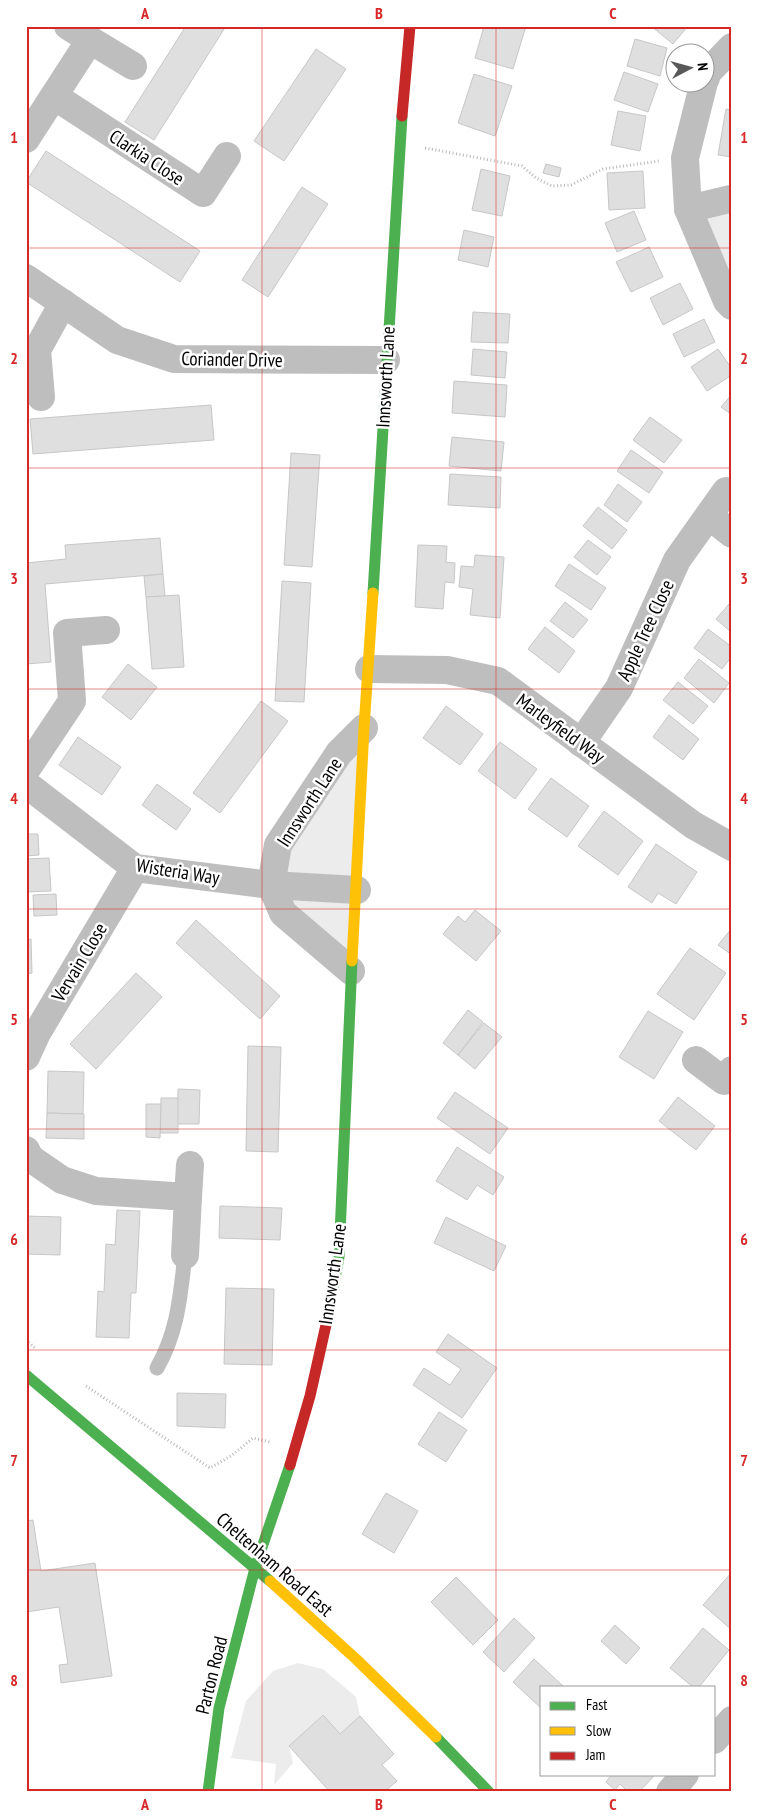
<svg xmlns="http://www.w3.org/2000/svg" width="758" height="1818" font-family="'PT Sans Narrow',sans-serif">
<style>
.green{fill:#ececec}
.building{fill:#dfdfdf;stroke:#c7c7c7}
.lines{fill:none;stroke-linecap:round;stroke-linejoin:round}
.path{stroke:#b9b9b9;stroke-width:3;stroke-dasharray:1 2.5;stroke-linecap:butt}
.lane{stroke:#bebebe;stroke-width:15}
.street{stroke:#bebebe;stroke-width:28}
.fast{stroke:#4caf50;stroke-width:11}
.slow{stroke:#ffc107;stroke-width:11}
.jam{stroke:#c62828;stroke-width:11}
.grid{fill:none;stroke:#d62828;stroke-width:1;stroke-opacity:0.55}
.labels{text-anchor:middle;stroke-width:5;stroke-linejoin:round;paint-order:stroke}
.street-label{font-size:19px;fill:#000;stroke:#fff}
.neatline{fill:none;stroke:#d62828;stroke-width:2}
.grid-label{font-size:16px;text-anchor:middle;font-weight:bold;fill:#d62828}
</style>
<rect width="100%" height="100%" fill="#fff"/>
<g class="green">
<path d="M732,200V306L688,209Z"/>
<path d="M364,728L351,971L283,913L278,845Z"/>
<path d="M298,1663L323,1669L356,1697L360,1716L340,1734L322,1715L289,1746L293,1763L274,1785L276,1764L231,1758L246,1701L273,1671Z"/>
</g>
<g class="building">
<path d="M186,26H226L154,140L125,122Z"/>
<path d="M484,26H526L513,69L475,58Z"/>
<path d="M651,26H688L673,44Z"/>
<path d="M635,39L667,48L660,76L627,66Z"/>
<path d="M316,49L346,69L284,161L254,141Z"/>
<path d="M624,72L658,84L648,112L614,100Z"/>
<path d="M474,74L512,86L495,136L458,123Z"/>
<path d="M726,109L732,110V157L718,155Z"/>
<path d="M618,111L646,116L640,151L611,145Z"/>
<path d="M46,151L200,251L180,282L26,182Z"/>
<path d="M546,164L561,168L559,177L543,173Z"/>
<path d="M481,169L510,176L502,216L472,210Z"/>
<path d="M643,171L645,208L609,210L607,173Z"/>
<path d="M302,187L328,204L268,297L242,280Z"/>
<path d="M634,211L646,240L617,252L605,223Z"/>
<path d="M464,230L494,237L488,267L458,260Z"/>
<path d="M649,247L663,277L631,292L616,262Z"/>
<path d="M680,283L693,309L663,325L650,298Z"/>
<path d="M473,312L510,314L508,343L471,342Z"/>
<path d="M704,319L715,342L684,357L673,334Z"/>
<path d="M473,349L507,352L505,378L471,375Z"/>
<path d="M718,349L732,369V375L707,391L691,367Z"/>
<path d="M454,381L507,385L505,417L452,413Z"/>
<path d="M732,394V415L721,407Z"/>
<path d="M211,405L214,440L33,454L30,419Z"/>
<path d="M650,417L682,440L664,463L633,440Z"/>
<path d="M452,437L504,442L501,471L449,466Z"/>
<path d="M631,450L663,472L649,493L617,471Z"/>
<path d="M291,453L320,455L312,567L284,565Z"/>
<path d="M450,474L501,477L500,508L448,505Z"/>
<path d="M618,484L642,502L627,522L604,505Z"/>
<path d="M598,507L627,530L612,549L583,526Z"/>
<path d="M160,538L163,574L45,584L51,662L26,664V563L66,559L65,545Z"/>
<path d="M588,540L611,557L597,575L574,557Z"/>
<path d="M418,545L447,546L446,562L455,563L454,583L445,582L443,609L415,607Z"/>
<path d="M475,555L504,557L500,618L470,615L473,589L459,587L461,566L474,567Z"/>
<path d="M569,564L606,588L591,610L555,586Z"/>
<path d="M163,574L165,596L146,597L144,576Z"/>
<path d="M282,581L311,583L304,702L275,701Z"/>
<path d="M179,595L184,667L152,669L146,597Z"/>
<path d="M565,602L588,620L573,638L550,621Z"/>
<path d="M730,603L732,604V633L716,619Z"/>
<path d="M545,627L575,651L559,673L528,649Z"/>
<path d="M708,629L732,647V656L722,669L694,648Z"/>
<path d="M699,659L729,683L714,703L684,678Z"/>
<path d="M128,664L157,687L131,720L102,697Z"/>
<path d="M678,682L708,706L693,724L663,700Z"/>
<path d="M261,701L288,721L220,813L193,793Z"/>
<path d="M446,706L483,734L460,765L423,738Z"/>
<path d="M669,715L699,739L683,760L653,737Z"/>
<path d="M78,737L121,767L102,795L59,765Z"/>
<path d="M500,742L537,769L515,799L478,771Z"/>
<path d="M551,778L589,806L567,837L528,809Z"/>
<path d="M157,784L191,809L176,830L142,805Z"/>
<path d="M604,811L643,841L618,875L578,846Z"/>
<path d="M26,834H38L39,855L26,856Z"/>
<path d="M656,844L697,872L676,904L658,893L652,903L628,887Z"/>
<path d="M49,858L51,891L26,892V859Z"/>
<path d="M56,894L57,915L34,916L33,895Z"/>
<path d="M475,910L501,931L476,961L443,934L458,916L465,922Z"/>
<path d="M196,920L280,996L260,1019L176,943Z"/>
<path d="M732,928V955L718,945Z"/>
<path d="M31,939L32,973L26,974V940Z"/>
<path d="M690,948L726,973L694,1020L657,994Z"/>
<path d="M136,973L162,997L96,1069L70,1044Z"/>
<path d="M468,1010L483,1022L458,1055L443,1043Z"/>
<path d="M648,1011L683,1032L654,1079L619,1057Z"/>
<path d="M484,1023L502,1037L475,1069L458,1055Z"/>
<path d="M248,1046L281,1047L278,1152L246,1151Z"/>
<path d="M48,1071L84,1072L83,1114L47,1113Z"/>
<path d="M178,1089L200,1090L199,1124H177Z"/>
<path d="M455,1092L508,1128L490,1154L437,1118Z"/>
<path d="M678,1097L715,1126L696,1150L659,1121Z"/>
<path d="M161,1098H178V1133H160Z"/>
<path d="M146,1104H161L160,1138L146,1137Z"/>
<path d="M47,1113L84,1114V1139L46,1138Z"/>
<path d="M457,1147L504,1177L493,1195L477,1185L467,1200L436,1181Z"/>
<path d="M220,1206L282,1208L280,1240L219,1238Z"/>
<path d="M117,1210L140,1211L136,1293H131L129,1338L96,1337L98,1291L104,1292L106,1244L115,1245Z"/>
<path d="M26,1216L61,1217L60,1255L26,1254Z"/>
<path d="M446,1217L506,1246L494,1271L434,1243Z"/>
<path d="M226,1288L274,1289L272,1365L224,1364Z"/>
<path d="M448,1334L497,1368L462,1418L413,1385L424,1368L450,1385L461,1369L436,1352Z"/>
<path d="M177,1393L226,1394L225,1428L177,1426Z"/>
<path d="M439,1412L467,1430L446,1462L418,1444Z"/>
<path d="M386,1493L418,1511L394,1553L362,1534Z"/>
<path d="M33,1520L41,1571L95,1563L112,1676L61,1683L59,1665L68,1664L59,1607L26,1612V1521Z"/>
<path d="M732,1572V1630L703,1605Z"/>
<path d="M456,1577L498,1620L473,1645L431,1602Z"/>
<path d="M514,1618L535,1638L504,1672L483,1652Z"/>
<path d="M615,1625L640,1648L626,1664L601,1641Z"/>
<path d="M703,1628L729,1650L699,1687H693L670,1668Z"/>
<path d="M534,1659L564,1687H542V1709L513,1682Z"/>
<path d="M323,1715L340,1734L360,1716L394,1754L382,1765L397,1781L384,1792H330L289,1746Z"/>
<path d="M612,1774H652L654,1776L639,1792H628L620,1784L615,1790L606,1782Z"/>
</g>
<g class="lines">
<g class="path">
<path d="M425,148L522,166L536,178L552,186L571,185L603,169L659,161"/>
<path d="M26,1340L35,1348"/>
<path d="M86,1386L210,1468L231,1456L253,1438L270,1442"/>
</g>
<path class="lane" d="M157,1368C178,1331 180,1297 185,1255"/>
<g class="street">
<path d="M68,26L90,40"/>
<path d="M706,78L707,73L732,47"/>
<path d="M704,82L685,158L688,209L727,301L732,306"/>
<path d="M54,96L203,193L227,156"/>
<path d="M26,139L90,40L133,66"/>
<path d="M688,209L730,199"/>
<path d="M26,278L117,340L174,359L386,360"/>
<path d="M41,397L37,350L63,303"/>
<path d="M709,516L732,534"/>
<path d="M369,669L447,670L498,681L693,825L732,847"/>
<path d="M581,743L619,688L677,560L726,491"/>
<path d="M26,770L72,701L67,633L106,630"/>
<path d="M26,784L135,868L271,885L357,890"/>
<path d="M351,971L283,913L271,885L278,845L339,753L364,728"/>
<path d="M26,1057L37,1033L135,868"/>
<path d="M696,1060L724,1081L732,1070"/>
<path d="M26,1150L30,1158L62,1180L96,1191L188,1197L185,1255"/>
<path d="M188,1197L190,1165"/>
<path d="M714,1740L732,1720"/>
<path d="M670,1792L685,1774"/>
</g>
<g class="fast">
<path d="M373,593L402,116"/>
<path d="M328,1316L339,1257L352,961"/>
<path d="M26,1375L270,1581"/>
<path d="M436,1737L489,1792"/>
<path d="M208,1792L219,1708L255,1568L290,1465"/>
</g>
<g class="slow">
<path d="M352,961L364,728L373,593"/>
<path d="M270,1581L356,1659L436,1737"/>
</g>
<g class="jam">
<path d="M402,116L410,26"/>
<path d="M290,1465L310,1396L328,1316"/>
</g>
</g>
<path class="grid" d="M262,26V1792M496,26V1792M26,248H732M26,468H732M26,689H732M26,909H732M26,1129H732M26,1350H732M26,1570H732"/>
<g class="labels">
<g class="street-label">
<text transform="translate(147 157) rotate(33)" y="7">Clarkia Close</text>
<text transform="translate(232 359) rotate(1)" y="7">Coriander Drive</text>
<text transform="translate(385 377) rotate(-87)" y="7">Innsworth Lane</text>
<text transform="translate(645 630) rotate(-65)" y="7">Apple Tree Close</text>
<text transform="translate(561 728) rotate(36)" y="7">Marleyfield Way</text>
<text transform="translate(309 802) rotate(-57)" y="7">Innsworth Lane</text>
<text transform="translate(178 871) rotate(9)" y="7">Wisteria Way</text>
<text transform="translate(79 962) rotate(-59)" y="7">Vervain Close</text>
<text transform="translate(332 1274) rotate(-82)" y="7">Innsworth Lane</text>
<text transform="translate(275 1564) rotate(41)" y="7">Cheltenham Road East</text>
<text transform="translate(211 1675) rotate(-76)" y="7">Parton Road</text>
</g>
</g>
<rect width="758" height="1818" fill="none" stroke="#ffffff" stroke-width="55"/>
<rect x="540" y="1686" width="175" height="90" fill="#ffffff" stroke="#999999"/>
<rect x="550" y="1702" width="25" height="8" fill="#4caf50" stroke="#999999"/>
<text x="586" y="1710" font-size="15" fill="#000000">Fast</text>
<rect x="550" y="1727" width="25" height="8" fill="#ffc107" stroke="#999999"/>
<text x="586" y="1736" font-size="15" fill="#000000">Slow</text>
<rect x="550" y="1752" width="25" height="8" fill="#c62828" stroke="#999999"/>
<text x="586" y="1760" font-size="15" fill="#000000">Jam</text>
<g transform="translate(690 68) rotate(84)"><circle r="24" fill="#ffffff" stroke="#999999"/>
<path d="M0-4L9 19L0 12L-9 19Z" fill="#595959"/>
<text y="-8" font-size="14" font-weight="bold" text-anchor="middle" fill="#000000">N</text>
</g>
<rect x="28" y="28" width="702" height="1762" class="neatline"/>
<g class="grid-label">
<text x="145" y="19">A</text>
<text x="379" y="19">B</text>
<text x="613" y="19">C</text>
<text x="14" y="143">1</text>
<text x="744" y="143">1</text>
<text x="14" y="364">2</text>
<text x="744" y="364">2</text>
<text x="14" y="584">3</text>
<text x="744" y="584">3</text>
<text x="14" y="804">4</text>
<text x="744" y="804">4</text>
<text x="14" y="1025">5</text>
<text x="744" y="1025">5</text>
<text x="14" y="1245">6</text>
<text x="744" y="1245">6</text>
<text x="14" y="1466">7</text>
<text x="744" y="1466">7</text>
<text x="14" y="1686">8</text>
<text x="744" y="1686">8</text>
<text x="145" y="1810">A</text>
<text x="379" y="1810">B</text>
<text x="613" y="1810">C</text>
</g>
</svg>
